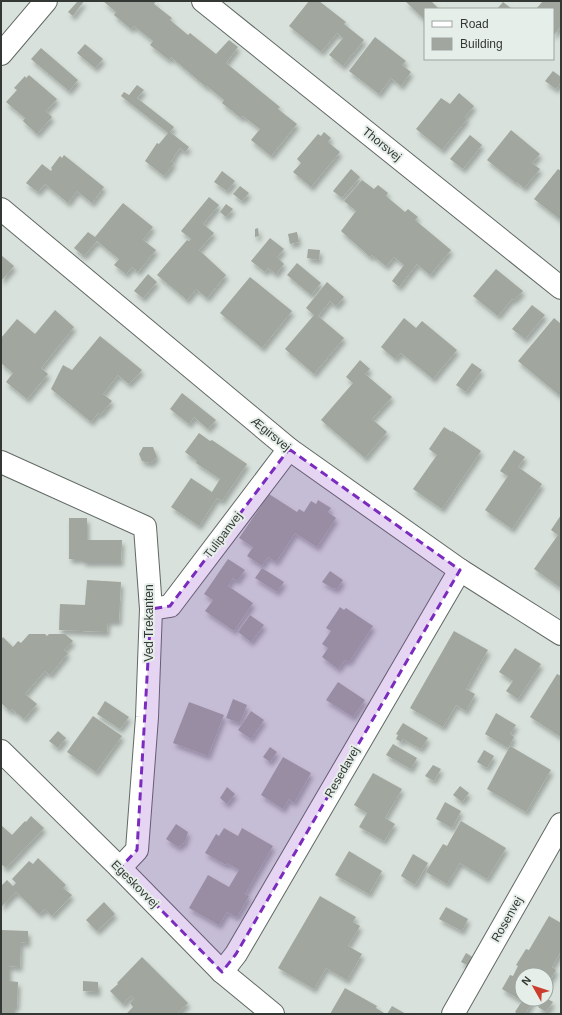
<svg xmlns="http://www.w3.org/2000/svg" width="562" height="1015" font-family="Helvetica,sans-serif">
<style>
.building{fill:#a1a69e;filter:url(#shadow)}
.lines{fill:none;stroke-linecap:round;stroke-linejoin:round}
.street-casing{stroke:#616964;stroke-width:24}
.secondary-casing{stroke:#616964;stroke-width:24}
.street{stroke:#fff;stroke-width:22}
.secondary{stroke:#fff;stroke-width:22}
.marked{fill:#7b2cbf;fill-opacity:0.2;stroke:#7b2cbf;stroke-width:3;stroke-dasharray:8 5;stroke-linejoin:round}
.labels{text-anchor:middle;stroke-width:4;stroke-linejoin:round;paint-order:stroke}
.street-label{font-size:12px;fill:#343835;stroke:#e5eee8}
</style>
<defs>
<filter id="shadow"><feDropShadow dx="2.5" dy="4.5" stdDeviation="2" flood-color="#0004"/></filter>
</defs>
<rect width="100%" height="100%" fill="#d8e1db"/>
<g class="building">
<path d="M78,1H84L73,16L68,12Z"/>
<path d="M103,1H156L154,4L172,18L170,20L188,35L190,33L216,54L229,40L238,47L226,63L280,107L278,109L297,124L271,156L251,140L260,129L243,116L241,118L222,103L224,100L207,86L206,87L171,57L169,60L150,45L153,41L134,26L131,29L114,15L116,12Z"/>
<path d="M309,1H319L346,22L344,24L364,40L343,66L329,55L343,38L337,33L321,52L289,26Z"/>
<path d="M405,1H431L439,9H425V20Z"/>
<path d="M543,1H561V26L553,36V9H536Z"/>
<path d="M503,2L512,9H497Z"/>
<path d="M375,37L406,61L402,65L411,72L401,86L391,78L379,94L349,71Z"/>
<path d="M85,44L103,59L95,68L77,53Z"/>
<path d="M41,48L78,80L69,91L31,59Z"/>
<path d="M553,71L561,77V82L556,89L545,81Z"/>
<path d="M29,75L57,99L46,111L52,117L37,134L23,121L25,118L6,102L17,90L14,88L25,76L26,78Z"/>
<path d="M137,85L144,90L137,98L174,127L170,132L189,147L185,152L180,148L174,156L175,157L171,161L174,163L164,176L145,161L157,143L159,144L168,133L121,96L124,92L129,95Z"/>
<path d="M459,93L474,106L465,117L467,119L442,150L416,129L441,98L450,104Z"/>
<path d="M511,130L540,154L532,163L540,169L524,188L517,182L516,183L487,160Z"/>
<path d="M324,132L331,138L328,142L340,152L311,187L293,172L301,163L297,159L318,134L321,136Z"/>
<path d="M470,135L482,145L463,169L450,159Z"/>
<path d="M64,155L104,187L92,203L77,191L68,203L45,184L38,192L26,183L42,164L51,171L52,169L51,168L60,156L62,158Z"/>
<path d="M351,169L360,177L342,198L333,191Z"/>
<path d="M558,169L561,171V220L534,199Z"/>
<path d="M222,171L235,181L227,191L214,182Z"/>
<path d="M362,180L374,189L378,185L388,193L386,196L405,212L408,209L418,217L415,220L451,250L430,275L417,264L399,287L392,281L404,265L394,257L386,266L372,255L370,257L341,231L356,211L344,201Z"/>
<path d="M240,186L249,193L242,201L233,194Z"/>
<path d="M209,197L219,205L203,224L214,233L199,250L226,275L207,298L196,289L187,300L157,275L187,240L189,241L191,239L181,231Z"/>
<path d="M123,203L153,227L143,240L156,250L138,272L132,267L126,274L114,265L119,259L97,241L84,256L74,248L88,232L95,237Z"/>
<path d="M226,204L233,209L226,217L220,212Z"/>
<path d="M258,228L259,236L255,237V229Z"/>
<path d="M297,232L299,242L290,244L288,234Z"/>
<path d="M270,238L284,249L277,257L284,264L276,274L268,268L265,272L251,261Z"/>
<path d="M308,249L320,250L319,260L307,258Z"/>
<path d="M1,255L14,266L1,281Z"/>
<path d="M297,263L321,283L311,295L287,275Z"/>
<path d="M496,269L523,291L514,300L512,299L498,316L473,296Z"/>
<path d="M148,274L157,282L143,298L134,291Z"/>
<path d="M250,277L292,311L262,348L220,313Z"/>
<path d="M327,282L344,297L336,306L330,301L318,316L344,338L314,374L285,349L314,315L306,308Z"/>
<path d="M532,305L545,315L525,339L512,329Z"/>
<path d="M55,310L74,327L41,368L48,374L27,399L6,382L13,373L1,363V338L17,319L35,334Z"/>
<path d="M404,318L416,328L422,321L457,350L433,379L401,353L395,359L381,347Z"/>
<path d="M554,318L561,324V393L559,395L518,361Z"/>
<path d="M100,336L142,370L129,384L118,375L103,394L112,401L100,415L98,413L91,422L51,389L63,365L72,370Z"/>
<path d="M360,360L370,369L365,374L392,397L372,419L387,432L365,458L321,420L353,383L346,377Z"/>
<path d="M472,363L482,370L466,392L456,385Z"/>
<path d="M182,393L216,420L208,429L194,417L189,424L170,409Z"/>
<path d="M444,427L452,432V431L481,451L442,509L413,489L437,455L429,449Z"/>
<path d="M199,433L210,441L212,440L247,464L222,501L217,498L199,526L171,507L191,478L212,492L220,479L196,463L197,461L185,452Z"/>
<path d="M143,447H153L157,457L151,463L142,461L139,454Z"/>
<path d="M514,450L525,457L518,467L542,484L512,529L485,510L508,476L500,471Z"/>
<path d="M269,494L297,512L299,509L304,512L311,501L316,504L318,500L331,508L328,512L336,518L317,547L295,533L276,562L268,557L262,566L247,556L253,547L239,538Z"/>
<path d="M561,515V588L534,569L558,535L551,530Z"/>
<path d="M69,518H87V540H122L121,562H83V559H69Z"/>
<path d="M228,559L245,570L237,581L233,578L228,586L253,603L234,631L205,611L213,600L204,594Z"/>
<path d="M262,568L284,582L277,592L255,578Z"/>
<path d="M330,571L343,580L337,589L335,588L334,589L322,582Z"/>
<path d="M87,580L121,582L119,621H108L107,632L59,630L60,604L85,605Z"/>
<path d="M340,607L344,610L346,608L373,626L349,662L345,660L338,669L322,657L328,648L322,644L331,631L326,628Z"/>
<path d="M250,615L264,625L251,642L238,632Z"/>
<path d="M454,631L488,650L466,689L475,694L466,711L456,705L443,727L410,708Z"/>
<path d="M29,634H45L47,636L49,634H65L73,641L64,650L68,653L50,675L45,671L25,694L37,704L24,719L12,709L10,711L1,703V640L3,637L13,647L18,641L21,643Z"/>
<path d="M515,648L541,664L518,699L506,691L513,681L499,672Z"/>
<path d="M557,674L561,676V737L530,717Z"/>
<path d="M338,682L365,700L353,717L326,700Z"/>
<path d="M233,699L247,705L240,723L226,718Z"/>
<path d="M105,701L129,717L120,729L97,714Z"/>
<path d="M189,702L224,715L208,756L173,743Z"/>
<path d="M251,711L264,720L251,739L238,730Z"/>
<path d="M496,713L516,725L510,734L514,737L508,748L485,734Z"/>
<path d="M93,716L122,736L96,772L67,752Z"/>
<path d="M403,723L428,738L421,749L403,739L401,742L396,739L398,735L396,734Z"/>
<path d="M58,731L66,738L58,748L49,741Z"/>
<path d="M393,744L417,758L411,769L386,755Z"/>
<path d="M510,746L551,770L526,812L487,789Z"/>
<path d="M270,747L277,752L270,762L263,757Z"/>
<path d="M484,750L494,756L487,768L477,762Z"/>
<path d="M283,757L311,773L294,803L289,799L283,809L261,795Z"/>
<path d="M433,765L441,769L434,781L425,776Z"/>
<path d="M373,773L402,789L385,818L395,824L384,841L359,827L367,813L354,805Z"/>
<path d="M460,786L469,793L462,802L453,795Z"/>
<path d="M227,787L235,794L227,804L220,798Z"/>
<path d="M445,802L461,811L452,828L436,819Z"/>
<path d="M31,816L44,828L6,868L1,864V825L12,835L25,821L26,822Z"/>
<path d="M461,821L506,848L487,879L460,863L447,884L426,872L443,844L447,846Z"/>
<path d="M176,824L188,832L185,842L178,847L166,839Z"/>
<path d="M224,828L238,836L242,828L273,846L245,894L249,896L237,917L227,912L219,925L189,908L208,875L229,887L239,870L227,863L226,865L205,853L216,834L219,836Z"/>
<path d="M349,851L382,871L369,894L335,875Z"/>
<path d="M413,854L428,863L415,885L401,876Z"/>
<path d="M38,858L66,885L63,888L72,895L52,916L45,909L39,914L16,892L1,907V886L7,880L13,886L16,883L12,879L29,861L33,864Z"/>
<path d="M320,896L356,917L353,922L360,926L348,946L362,954L347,980L326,968L314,989L278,968Z"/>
<path d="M104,902L115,914L97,931L86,920Z"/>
<path d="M446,907L468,919L462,931L439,919Z"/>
<path d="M549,916L561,923V951L552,967L556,970L546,987V975H522V999H534L525,1014H518L515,1012L522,1001L502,989L510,975L513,976L518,966L516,965L526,949L529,950Z"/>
<path d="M1,930L28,931V943L21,942L20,967L9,966V981L18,982L17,1006H14V1014H1Z"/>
<path d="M466,953L474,958L469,966L461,962Z"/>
<path d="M142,957L188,1003L177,1014H126L133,1007L130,1003L134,999L131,996L123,1004L110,991L118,984L117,983Z"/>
<path d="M83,981L98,982V992L83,991Z"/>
<path d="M345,988L377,1006L376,1008L384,1013V1014H330Z"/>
<path d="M546,998L553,1002L546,1012L538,1007L543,999H546Z"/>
<path d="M392,1006L406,1014H387Z"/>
</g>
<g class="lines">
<defs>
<g id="street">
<path d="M203,1L561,288"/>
<path d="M1,54L46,1"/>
<path d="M1,209L289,449L460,570L561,634"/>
<path d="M1,462L145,527L151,609L147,717L137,850L120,868"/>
<path d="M151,609L170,606L289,449"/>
<path d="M222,972L236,954L460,570"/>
<path d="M453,1014L561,824"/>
</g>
<path id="secondary" d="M1,751L120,868L222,972L273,1014"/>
</defs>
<use href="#street" class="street-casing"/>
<use href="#secondary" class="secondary-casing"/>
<use href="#street" class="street"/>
<use href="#secondary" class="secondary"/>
</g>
<path class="marked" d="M289,449L460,570L236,954L222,972L120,868L137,850L151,609L170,606Z"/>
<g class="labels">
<g class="street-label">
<text transform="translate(382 144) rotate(39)" y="4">Thorsvej</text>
<text transform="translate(271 434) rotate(39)" y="4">Ægirsvej</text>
<text transform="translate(223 535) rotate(-53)" y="4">Tulipanvej</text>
<text transform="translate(149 623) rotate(-90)" y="4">Ved Trekanten</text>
<text transform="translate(342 772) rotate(-60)" y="4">Resedavej</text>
<text transform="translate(135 884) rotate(45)" y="4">Egeskovvej</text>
<text transform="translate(507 919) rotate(-60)" y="4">Rosenvej</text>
</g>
</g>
<rect width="562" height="1015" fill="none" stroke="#343835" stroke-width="4"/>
<rect x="424" y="8" width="130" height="52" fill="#e5eee8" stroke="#9ea5a0"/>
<rect x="432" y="21" width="20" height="6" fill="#ffffff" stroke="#9ea5a0"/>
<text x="460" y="28" font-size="12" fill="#343835">Road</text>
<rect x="432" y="38" width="20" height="12" fill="#a1a69e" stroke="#9ea5a0"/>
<text x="460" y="48" font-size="12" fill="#343835">Building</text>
<g transform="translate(534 987) rotate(309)"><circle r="19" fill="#e5eee8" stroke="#9ea5a0"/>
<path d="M0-3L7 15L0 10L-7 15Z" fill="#cb3e2e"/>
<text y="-6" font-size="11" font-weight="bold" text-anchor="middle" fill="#343835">N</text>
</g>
</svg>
